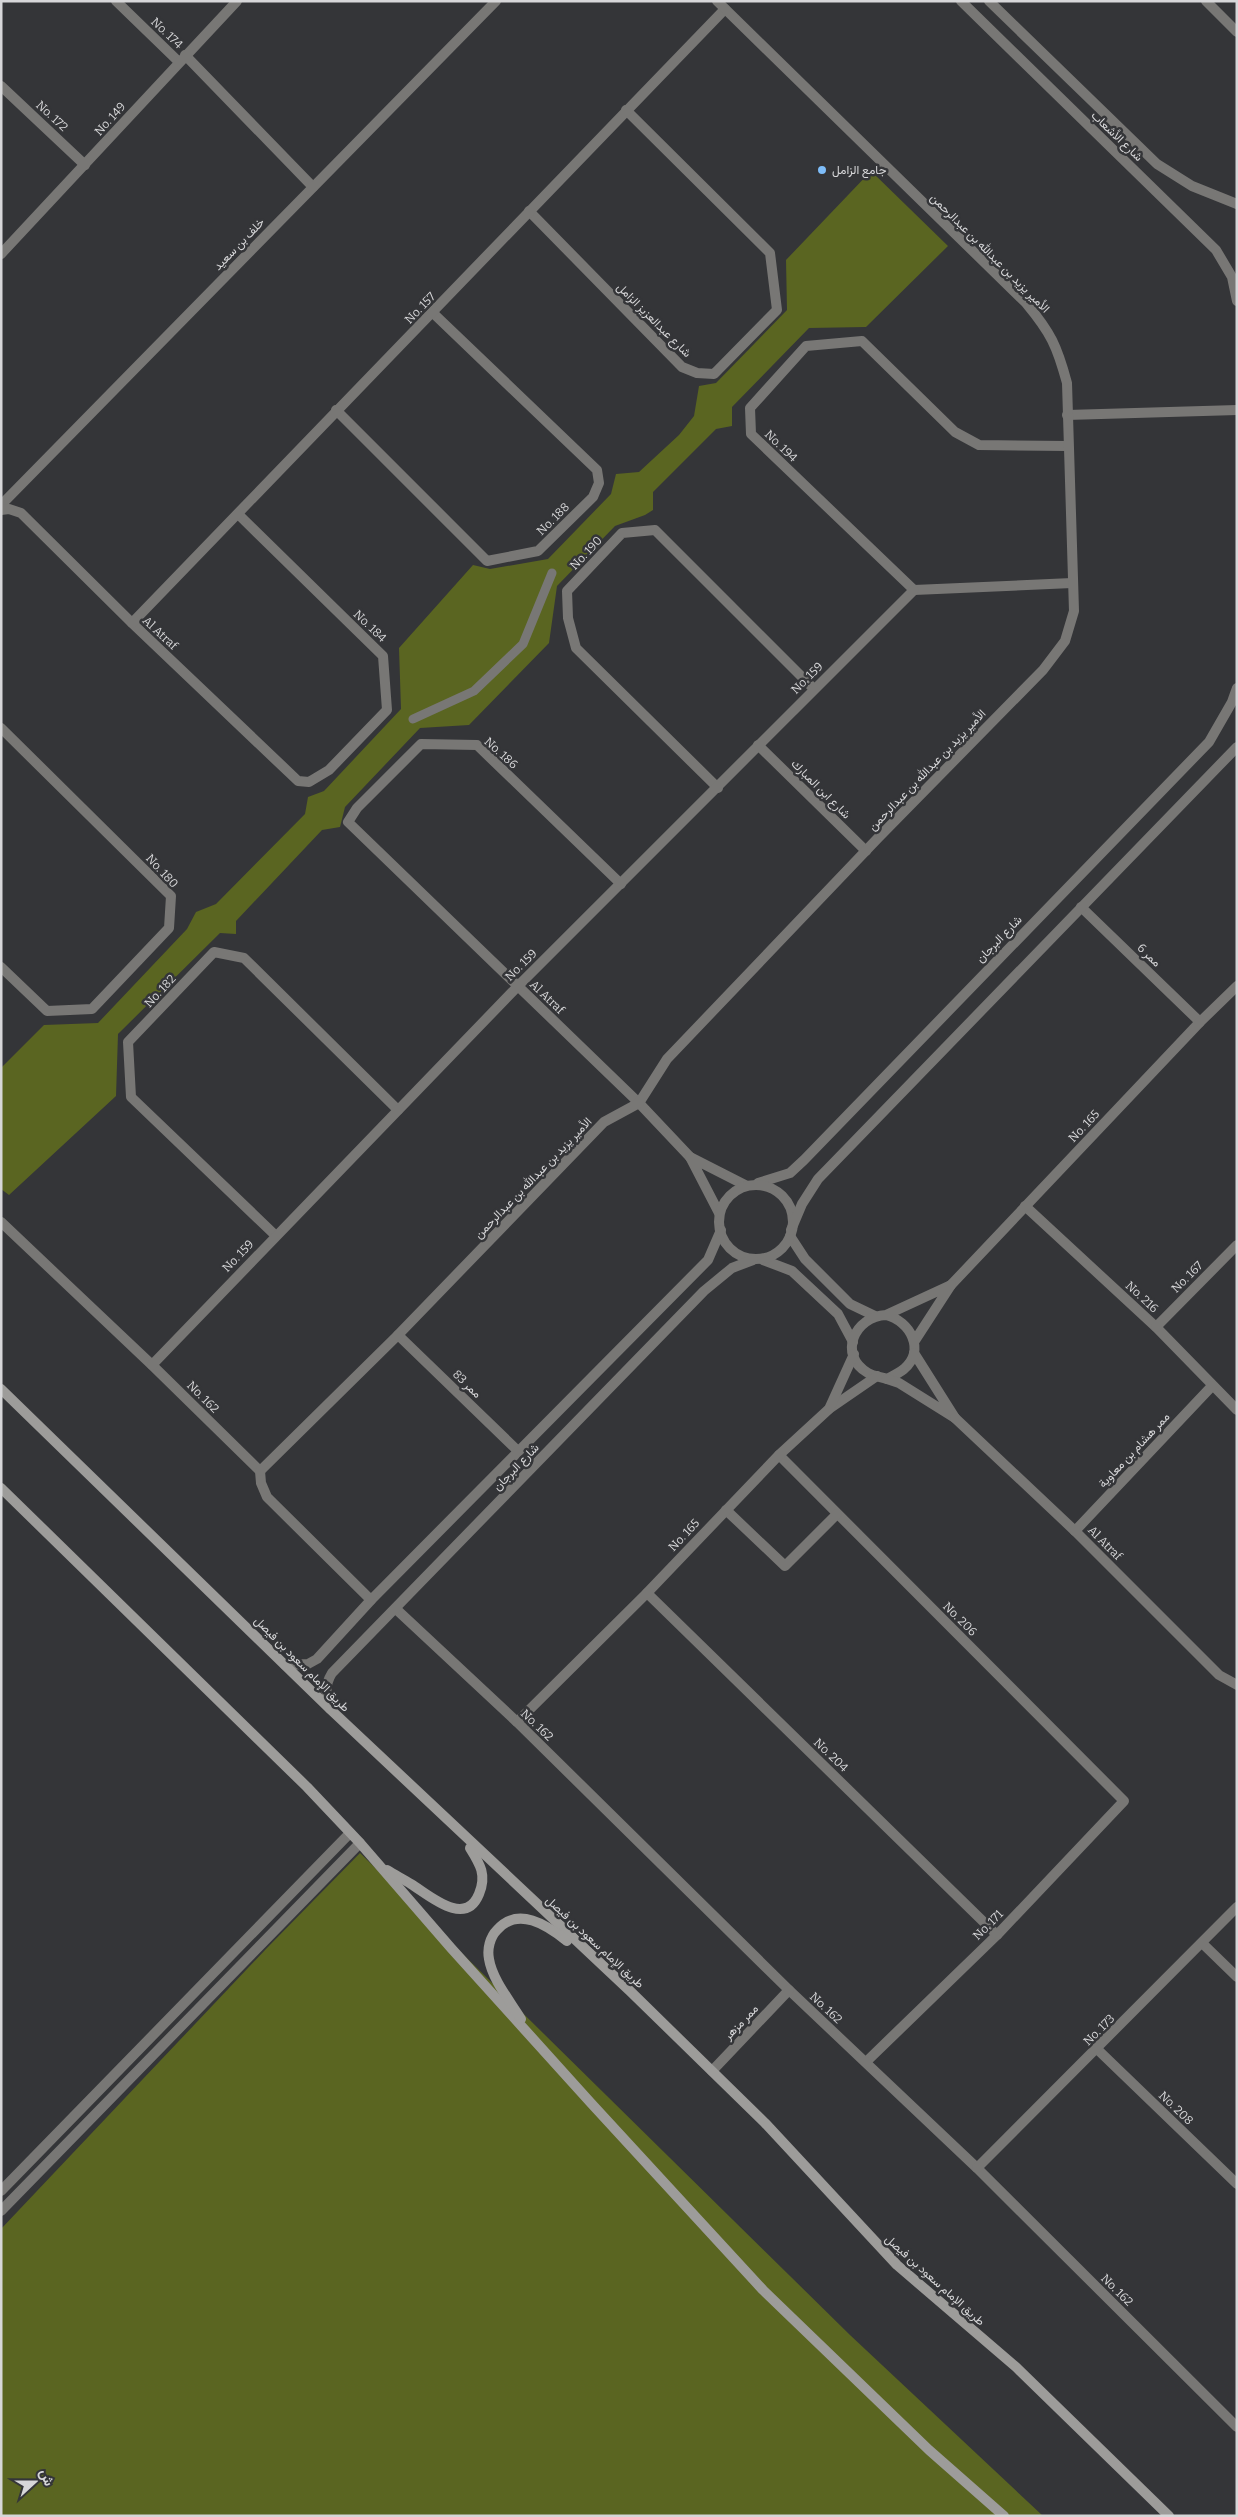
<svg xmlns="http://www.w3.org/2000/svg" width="1238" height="2517" font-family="Bitter,Vazirmatn,serif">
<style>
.green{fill:#5a6521}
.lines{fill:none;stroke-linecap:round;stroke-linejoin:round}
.pedestrian{stroke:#787775;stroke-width:9}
.minor{stroke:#787775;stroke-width:10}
.tertiary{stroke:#787775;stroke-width:10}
.secondary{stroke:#9d9c9a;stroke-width:10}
.poi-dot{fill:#7ebdf9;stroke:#343538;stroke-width:2}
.labels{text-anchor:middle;stroke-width:5;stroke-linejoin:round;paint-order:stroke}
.street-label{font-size:12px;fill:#d7d7d9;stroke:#343538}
.poi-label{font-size:12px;fill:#d7d7d9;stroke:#343538;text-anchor:start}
</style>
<rect width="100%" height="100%" fill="#343538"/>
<g class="green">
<path d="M871,171L948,246L866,327L809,328L732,407V426L716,429L653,492V510L645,515L615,526L557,586L549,643L469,725L420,728L345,807L340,827L322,830L236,921V934L220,933L118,1034L116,1096L9,1195L1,1189V1068L44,1025L98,1023L187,929L196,912L216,904L305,814L308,797L324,791L401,709L399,648L473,565L490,569L548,559L611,494L616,474L639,472L679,435L694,416L699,386L716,383L787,310L786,260Z"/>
<path d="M360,1853L850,2335L1043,2516H1V2229L266,1949Z"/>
</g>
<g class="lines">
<path class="pedestrian" d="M413,719L474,691L523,644L552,573"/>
<g class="minor">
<path d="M116,1L179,62"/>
<path d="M961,1L1216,250L1232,277L1237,301"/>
<path d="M989,1L1157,164L1192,186L1237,204"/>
<path d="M1206,1L1237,32"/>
<path d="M185,55L313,187"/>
<path d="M1,86L85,165"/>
<path d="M529,211L682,367L697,373L714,374L777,310L770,253L626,110"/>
<path d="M1,254L237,1"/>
<path d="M336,410L487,561L538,551L593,497L599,483L597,470L433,313"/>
<path d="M1067,415L1237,410"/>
<path d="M1068,446L979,445L955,432L862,341L806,346L750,408L751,434L914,590L1072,583"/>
<path d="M1,505L496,1"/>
<path d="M1,510L9,509L21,513L132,623L298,781L309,782L329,770L387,710L383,656L238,514"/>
<path d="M132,623L725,9"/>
<path d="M1,728L171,896L169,928L92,1009L47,1011L1,967"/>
<path d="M758,745L866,851"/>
<path d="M718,788L576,648L568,618L567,591L622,533L655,530L814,689"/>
<path d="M621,884L477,745L421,744L357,808L348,822L639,1103L690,1157"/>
<path d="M1081,907L1200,1022"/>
<path d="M1025,1206L1156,1327L1237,1410"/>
<path d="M719,1213L690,1157L745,1185"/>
<path d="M1,1222L152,1365L260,1471L261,1483L267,1497L371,1600"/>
<path d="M275,1235L131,1097L128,1042L214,952L244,958L398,1110"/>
<path d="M790,1236L805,1259L850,1304L875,1316"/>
<path d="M763,1260L792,1271L838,1314L853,1342"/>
<path d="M951,1285L1200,1022L1237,986"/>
<path d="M886,1315C910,1321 926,1350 904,1369C899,1373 893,1376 887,1379C881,1377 873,1376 868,1373C837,1355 855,1316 886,1315L951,1285L914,1342"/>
<path d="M1156,1327L1237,1245"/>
<path d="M398,1335L518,1451"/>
<path d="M152,1365L518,986L914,590"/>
<path d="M887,1379L899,1383L955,1418L914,1353"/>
<path d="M829,1409L877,1376"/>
<path d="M955,1418L1075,1531L1219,1675L1237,1685"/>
<path d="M779,1455L1124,1801L997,1935L866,2062"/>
<path d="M260,1471L398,1335L604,1122L639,1103L667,1059L878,838L1043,670L1065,641L1074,611L1067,383C1057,346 1051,333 1026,303L717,1"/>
<path d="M726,1510L785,1566L837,1514"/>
<path d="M1075,1531L1212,1386"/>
<path d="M647,1593L997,1935"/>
<path d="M396,1609L517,1722L789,1990L977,2168L1237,2427"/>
<path d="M517,1722L647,1593L779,1455L829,1409L854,1354"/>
<path d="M1202,1943L1237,1977"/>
<path d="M1097,2049L1237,2184"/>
<path d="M712,2071L789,1990"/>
<path d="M977,2168L1237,1907"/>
</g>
<g class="tertiary">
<path d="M758,1183L790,1173L804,1160L1209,742L1232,702L1237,688"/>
<circle cx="756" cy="1222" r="37"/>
<path d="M791,1230L802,1204L818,1179L1237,747"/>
<path d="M285,1665L308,1664L317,1659L371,1600L708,1260L721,1230"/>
<path d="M330,1709C326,1695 324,1686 332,1673L704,1291L732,1268L753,1260"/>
<path d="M1,2191L350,1833"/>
<path d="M1,2211L360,1843"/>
</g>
<g class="secondary">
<path d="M1,1389L330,1709L630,1991L765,2123L897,2265L1016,2367L1169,2516"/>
<path d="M1,1488L307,1787L360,1843L451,1948L590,2102L763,2290L929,2450L1004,2516"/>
<path d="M387,1870C395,1875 403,1879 411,1884C429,1895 465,1928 479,1894C487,1875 480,1864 470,1848"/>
<path d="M521,2019C510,2001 492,1979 489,1959C487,1949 490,1937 497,1930C518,1906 547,1925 567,1941"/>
</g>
</g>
<circle class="poi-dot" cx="822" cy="170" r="5"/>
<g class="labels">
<g class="street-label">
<text transform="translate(167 33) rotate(44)" y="4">No. 174</text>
<text transform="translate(52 116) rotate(43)" y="4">No. 172</text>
<text transform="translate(110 119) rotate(-48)" y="4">No. 149</text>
<text transform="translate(1117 136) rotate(44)" y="4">شارع الأشعاب</text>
<text transform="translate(239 244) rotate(-46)" y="4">خلف بن سعيد</text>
<text transform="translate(990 253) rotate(45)" y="4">الأمير يزيد بن عبدالله بن عبدالرحمن</text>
<text transform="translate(420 308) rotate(-46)" y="4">No. 157</text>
<text transform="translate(654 320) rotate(45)" y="4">شارع عبدالعزيز الزامل</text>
<text transform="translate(781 446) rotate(44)" y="4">No. 194</text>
<text transform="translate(553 519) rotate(-45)" y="4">No. 188</text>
<text transform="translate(586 553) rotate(-47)" y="4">No. 190</text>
<text transform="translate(370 626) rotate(44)" y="4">No. 184</text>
<text transform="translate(160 633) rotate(43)" y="4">Al Atraf</text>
<text transform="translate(807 678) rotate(-45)" y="4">No. 159</text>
<text transform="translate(501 753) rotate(42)" y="4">No. 186</text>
<text transform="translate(927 770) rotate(-46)" y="4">الأمير يزيد بن عبدالله بن عبدالرحمن</text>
<text transform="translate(821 789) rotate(45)" y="4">شارع ابن المبارك</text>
<text transform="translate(162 871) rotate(47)" y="4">No. 180</text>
<text transform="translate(999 939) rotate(-46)" y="4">شارع البرجان</text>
<text transform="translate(1149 955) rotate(44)" y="4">ممر 6</text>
<text transform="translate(521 965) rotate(-45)" y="4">No. 159</text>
<text transform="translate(160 991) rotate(-47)" y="4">No. 182</text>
<text transform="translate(547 997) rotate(44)" y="4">Al Atraf</text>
<text transform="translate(1084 1126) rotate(-47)" y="4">No. 165</text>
<text transform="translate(533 1178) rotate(-46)" y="4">الأمير يزيد بن عبدالله بن عبدالرحمن</text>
<text transform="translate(238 1256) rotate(-46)" y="4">No. 159</text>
<text transform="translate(1187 1277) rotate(-45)" y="4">No. 167</text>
<text transform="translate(1142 1297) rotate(43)" y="4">No. 216</text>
<text transform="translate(467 1384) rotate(44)" y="4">ممر 83</text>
<text transform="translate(203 1397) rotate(45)" y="4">No. 162</text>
<text transform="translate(1134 1450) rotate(-47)" y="4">ممر هشام بن معاوية</text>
<text transform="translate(516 1467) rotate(-46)" y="4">شارع البرجان</text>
<text transform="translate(684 1535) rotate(-47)" y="4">No. 165</text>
<text transform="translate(1105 1543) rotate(45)" y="4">Al Atraf</text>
<text transform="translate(960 1619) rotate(45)" y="4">No. 206</text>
<text transform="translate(302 1664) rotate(45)" y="4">طريق الإمام سعود بن فيصل</text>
<text transform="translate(537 1725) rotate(44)" y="4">No. 162</text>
<text transform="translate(831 1755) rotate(44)" y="4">No. 204</text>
<text transform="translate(988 1925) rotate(-45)" y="4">No. 171</text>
<text transform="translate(595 1942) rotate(43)" y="4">طريق الإمام سعود بن فيصل</text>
<text transform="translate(826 2008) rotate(43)" y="4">No. 162</text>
<text transform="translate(741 2022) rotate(-46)" y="4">ممر مزهر</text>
<text transform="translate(1099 2030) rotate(-45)" y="4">No. 173</text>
<text transform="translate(1176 2108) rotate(44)" y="4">No. 208</text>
<text transform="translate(935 2280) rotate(42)" y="4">طريق الإمام سعود بن فيصل</text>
<text transform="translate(1117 2290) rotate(45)" y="4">No. 162</text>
</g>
<g class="poi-label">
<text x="832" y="174">جامع الزامل</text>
</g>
</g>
<rect width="1238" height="2517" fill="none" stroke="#d7d7d9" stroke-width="5"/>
<g transform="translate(35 2482) rotate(69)" stroke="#343538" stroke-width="4" paint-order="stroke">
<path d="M0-4L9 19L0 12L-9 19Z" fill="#d7d7d9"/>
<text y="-8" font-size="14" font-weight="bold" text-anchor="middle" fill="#d7d7d9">ش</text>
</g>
</svg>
